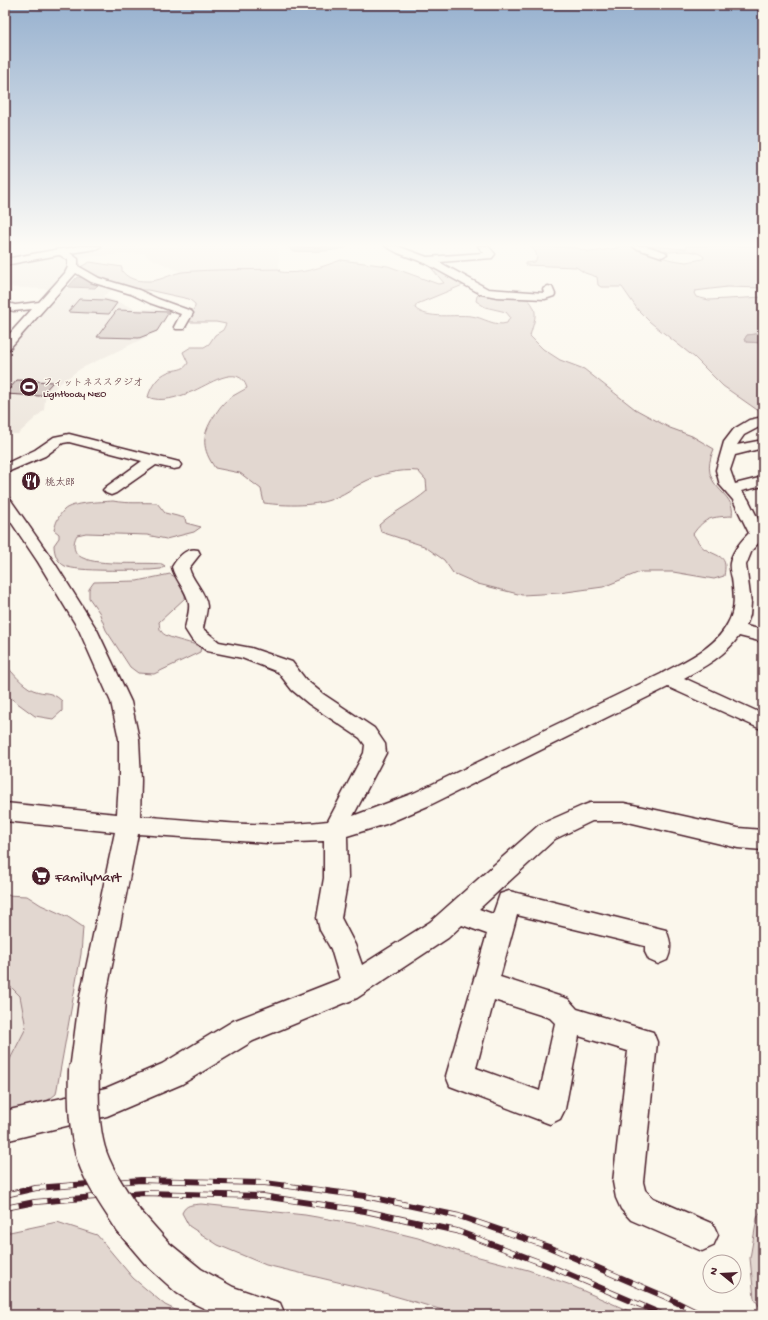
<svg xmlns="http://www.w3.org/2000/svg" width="768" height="1320" font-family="'Gochi Hand','Klee One',sans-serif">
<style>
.built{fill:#eee7de}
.green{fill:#e2d7d0;stroke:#967b7e}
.water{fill:#bfadaa;stroke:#907477}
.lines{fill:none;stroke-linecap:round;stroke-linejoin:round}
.shore{stroke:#79585e;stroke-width:1}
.building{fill:#cfc2bc;stroke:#4a1f2b}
.minor-casing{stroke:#4a1f2b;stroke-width:3}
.major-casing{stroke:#4a1f2b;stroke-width:3}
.minor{fill:#fbf7ec;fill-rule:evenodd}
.major{fill:#fbf7ec;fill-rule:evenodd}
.rail-casing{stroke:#4a1f2b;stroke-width:6}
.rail{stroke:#fbf7ec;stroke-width:4.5;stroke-dasharray:14;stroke-linecap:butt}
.minor-bridge-casing{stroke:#4a1f2b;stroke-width:33;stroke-linecap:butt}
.minor-bridge{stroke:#fbf7ec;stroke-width:30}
.labels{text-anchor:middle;stroke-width:3;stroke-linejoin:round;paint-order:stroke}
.far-poi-label{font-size:10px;fill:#4a1f2b;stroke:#fbf7ec;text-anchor:start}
.near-poi-label{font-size:14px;fill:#4a1f2b;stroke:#fbf7ec;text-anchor:start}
</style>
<rect width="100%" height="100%" fill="#fbf7ec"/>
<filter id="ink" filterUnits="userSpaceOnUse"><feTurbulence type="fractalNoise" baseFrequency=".025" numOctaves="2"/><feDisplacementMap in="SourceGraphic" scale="8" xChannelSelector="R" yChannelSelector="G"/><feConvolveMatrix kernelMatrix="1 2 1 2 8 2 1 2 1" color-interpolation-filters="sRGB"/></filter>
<g filter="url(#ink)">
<g class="built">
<path d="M59,246H279V269L181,272L148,257L145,253L80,257L82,266L77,274L64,288H96L100,284L115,288L103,296L136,309H156L170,312L157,332L80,369L58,385L45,399L44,410L18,434H5V354L62,290L5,287V265L78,253Z"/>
<path d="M5,981L20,996L27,1028L5,1069Z"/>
</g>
<g class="green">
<path d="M530,246L577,248L590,252L618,248L617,246H632L661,257L672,260L686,262L703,259L704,257C693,247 675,253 662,252C654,252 647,248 641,246C657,246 670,248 686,249V246H763V288L727,287L695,291L694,293L696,297L709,300L763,297V333L747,335L744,340L747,342L763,343V414L723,386L694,357L650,322L638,310L622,287H601L598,285L597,277L585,273L576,267L525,265V263L535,262C539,256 535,250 530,246Z"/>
<path d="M341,260L388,266L438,284L444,283L428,264L461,283L463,285L417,304L415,308C427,320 455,314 471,316C483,317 494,327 507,323L510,317L506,312L485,307L476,301L477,296L481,293L528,299C540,312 534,320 530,336L543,349L560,360L584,369L635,409L670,428L692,436L714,449C696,489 737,490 732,516C712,517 705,517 693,534C696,538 700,546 705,549C720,558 728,555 724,576L714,579L673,572H640L603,587L559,593L522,595L478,584L453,573L444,560L424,546L381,532L379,525C394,511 412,504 427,491L426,480L418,471C399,469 379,474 362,483C353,488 346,493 337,497C317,507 286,506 264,503L261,489L240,473L215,468C202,449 201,436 214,416C219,409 223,402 231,397C236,394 242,391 247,388C239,361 207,386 191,392C178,397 161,403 148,397C151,386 158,376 168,372C175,369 184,371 188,363L183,352L191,347H204L209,344L215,335L223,330L226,324L216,322H190L186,320L195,307V304L189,299L148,290H131L77,274L82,266L90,262L122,267V271C128,279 137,281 146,281C159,282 170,274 182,272C214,269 247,270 279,269L280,272C302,275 321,267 341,260Z"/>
<path d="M113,501C128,504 142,502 157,503L165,513L185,518L186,523L201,527L194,532L166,539L147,535L86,533L77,535C72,544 73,554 83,558C99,566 143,562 162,564L165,566L161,569L150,570C133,570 77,572 65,566C57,562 54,553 54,545L59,538V534L54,530C56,523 58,516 64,510C72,502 101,502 113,501Z"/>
<path d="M170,574C181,580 187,585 185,598L159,622C160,625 159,629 161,631C165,639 192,642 201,647L200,652L154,674L138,673L130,667L106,630L99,612L89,598V589L94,582L137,581Z"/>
<path d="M5,664C13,673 22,685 33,690C46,695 50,690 62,701V711L53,719L35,716L5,694Z"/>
<path d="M5,895L27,896L41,905L68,917L83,927L81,954L56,1094L42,1105L5,1124V1069L26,1028L20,996L5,981Z"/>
<path d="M201,1204L305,1215L369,1226L418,1238L460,1252L528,1270L568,1284L638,1315H460L384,1293L266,1265L218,1245L189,1226L182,1213C186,1204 192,1205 201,1204Z"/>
<path d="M763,1208V1312L754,1298L750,1258L757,1218Z"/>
<path d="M57,1222L97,1235L133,1278L165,1305L186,1315H5V1233Z"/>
</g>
<g class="water">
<path d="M287,246H347L348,247C331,252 310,252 292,251Z"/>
<path d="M77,277L86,278L99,284L95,288L68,287Z"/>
<path d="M763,333V343L747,342L744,340L747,335Z"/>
</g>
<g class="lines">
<path class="shore" d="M292,246L299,248L339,246"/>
</g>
<g class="building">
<path d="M79,299L105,300L117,303L109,314L68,312Z"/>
<path d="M117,310L169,312L157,331L139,338L97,337Z"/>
<path d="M17,380L53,382L40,396L5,394Z"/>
</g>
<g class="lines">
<defs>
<g id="minor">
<path d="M81,246H101L96,249L70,253L78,259V266L99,278L139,290L158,299L191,311L193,313L184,329H176L174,327L181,314L150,303L131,294L91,282L76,273L9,349L5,350V339L32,309L14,311L5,309V302L15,305L39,302L65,273L68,267V260L55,252L57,250Z"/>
<path d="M385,246H397L427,257L484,253L478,246H488L495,254L492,258L439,262L488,289L544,293L543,289L548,286L552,287L555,294L554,296L545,299L497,297L481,294L425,263L398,253Z"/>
<path d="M633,246H646L665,252L667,254L662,257L635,248Z"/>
<path d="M763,417V425L744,435L737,445L763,440V448L735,455L730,470L735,484L763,477V486L741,491L748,499L761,525L763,524V538L752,550L746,565L751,603L750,615L746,626L763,630V642L739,636C726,655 704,667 684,678L763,714V730L668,687L430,805L386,824L347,836L348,878L341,918L355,945L362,965L430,922L539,825L582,806L590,803H624L738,828L763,830V850L738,848L624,821H592L555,839L479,909L493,914L500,894L509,891L666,930C671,941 672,950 667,960L658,964L649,960L645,952V946L517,915L500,977L568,999L577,1009L653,1032L657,1042L643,1182L645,1190L653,1198L713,1224L718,1235L713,1246L702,1251L631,1220L621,1209L616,1198L613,1182L628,1051L579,1036L565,1109L560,1119L550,1124L450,1086L446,1076L487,934L462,925L448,938L357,998L253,1041L182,1084L107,1116L5,1141V1111L106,1088L162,1064L233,1021L340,979L331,949L320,930L317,918L324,878V841L267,843L138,834L105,1001L98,1070L94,1080L84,1084L74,1080L70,1070L79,1001L115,832L5,821V803L117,814L119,780V739L111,702L79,630L38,562L5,513V497L10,499L54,562L97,630L131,702L139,739L141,780L140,816C202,821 266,829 328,821L364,753L365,745L360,738L309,704L292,690L278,672L242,658L207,651L192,640L185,629C186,621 190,612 189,604C187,590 175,580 172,567C178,557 186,547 198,550L200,554L189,568C192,581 206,592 207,606C207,613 204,621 203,629L219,642L251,648L292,662L306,680L323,694L374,728L385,744L386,753L353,816L414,793L661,674C684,661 716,648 728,623C736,609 734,594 732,578C731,574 729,568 730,563C732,552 741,541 749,533L733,500L720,485L716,470L724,442L734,429L749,420ZM494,1000L550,1018L555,1023L540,1091L476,1068Z"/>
<path d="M69,434L179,462L181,465L179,468L174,469L156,465L116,493L111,495L106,493L103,490L106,487L142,461L69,442L63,443L45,456L5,473V464L35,450L54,437Z"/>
<path d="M128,1204L139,1209L169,1243L201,1269L233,1287L280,1303L285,1315H218L195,1304L177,1293L146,1265L117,1231L112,1220L117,1209Z"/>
</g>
<path id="major" d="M60,249L64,250L66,252L64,254L5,265V259Z"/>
</defs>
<use href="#minor" class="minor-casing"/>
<use href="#major" class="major-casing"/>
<use href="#minor" class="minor"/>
<use href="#major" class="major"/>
<defs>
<g id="rail">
<path d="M5,1195L36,1188L141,1180L265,1183L365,1196L459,1216L549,1247L666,1297L702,1315"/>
<path d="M5,1208L35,1202L144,1193L262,1196L365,1211L457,1231L547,1265L664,1315"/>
</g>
</defs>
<use href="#rail" class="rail-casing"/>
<use href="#rail" class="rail"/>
<defs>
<path id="minor-bridge" d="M84,1070C83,1096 83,1124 90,1150C97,1175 114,1198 128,1220"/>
</defs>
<use href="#minor-bridge" class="minor-bridge-casing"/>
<use href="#minor-bridge" class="minor-bridge"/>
</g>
</g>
<linearGradient id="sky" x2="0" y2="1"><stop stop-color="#97b1cf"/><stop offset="0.57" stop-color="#fdfbf6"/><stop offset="1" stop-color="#fdfbf6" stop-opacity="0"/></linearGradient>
<rect width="768" height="430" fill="url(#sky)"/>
<defs>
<symbol id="stadium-disc" viewBox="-11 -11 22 22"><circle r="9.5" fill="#4a1f2b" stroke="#fbf7ec"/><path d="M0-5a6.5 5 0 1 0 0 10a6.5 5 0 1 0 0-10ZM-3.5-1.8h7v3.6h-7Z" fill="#fff"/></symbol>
<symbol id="restaurant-disc" viewBox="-11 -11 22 22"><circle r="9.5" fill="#4a1f2b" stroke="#fbf7ec"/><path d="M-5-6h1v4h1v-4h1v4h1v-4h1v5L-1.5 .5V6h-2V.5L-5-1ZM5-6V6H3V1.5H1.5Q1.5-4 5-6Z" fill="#fff"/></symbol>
<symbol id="supermarket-disc" viewBox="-11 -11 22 22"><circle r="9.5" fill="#4a1f2b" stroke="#fbf7ec"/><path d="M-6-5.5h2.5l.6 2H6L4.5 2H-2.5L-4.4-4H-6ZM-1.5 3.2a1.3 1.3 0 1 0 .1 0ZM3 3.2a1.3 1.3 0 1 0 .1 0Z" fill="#fff"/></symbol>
</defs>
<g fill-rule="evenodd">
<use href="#stadium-disc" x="18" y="376" width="22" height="22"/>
<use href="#restaurant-disc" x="20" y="470" width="22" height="22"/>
<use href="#supermarket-disc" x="30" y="865" width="22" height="22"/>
</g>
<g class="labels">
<g class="far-poi-label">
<text x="43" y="385">フィットネススタジオ<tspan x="43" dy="12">Lightbody NEO</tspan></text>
<text x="45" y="485">桃太郎</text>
</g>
<g class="near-poi-label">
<text x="55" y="881">FamilyMart</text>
</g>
</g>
<rect width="768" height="1320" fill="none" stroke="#fbf7ec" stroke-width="20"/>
<rect x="10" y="10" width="748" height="1300" fill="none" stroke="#4a1f2b" stroke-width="1.5" filter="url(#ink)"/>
<g transform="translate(722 1274) rotate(288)"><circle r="19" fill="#fbf7ec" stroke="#b4a19f"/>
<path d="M0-3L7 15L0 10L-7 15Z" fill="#4a1f2b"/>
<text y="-6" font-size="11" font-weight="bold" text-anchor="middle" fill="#4a1f2b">N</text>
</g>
</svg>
